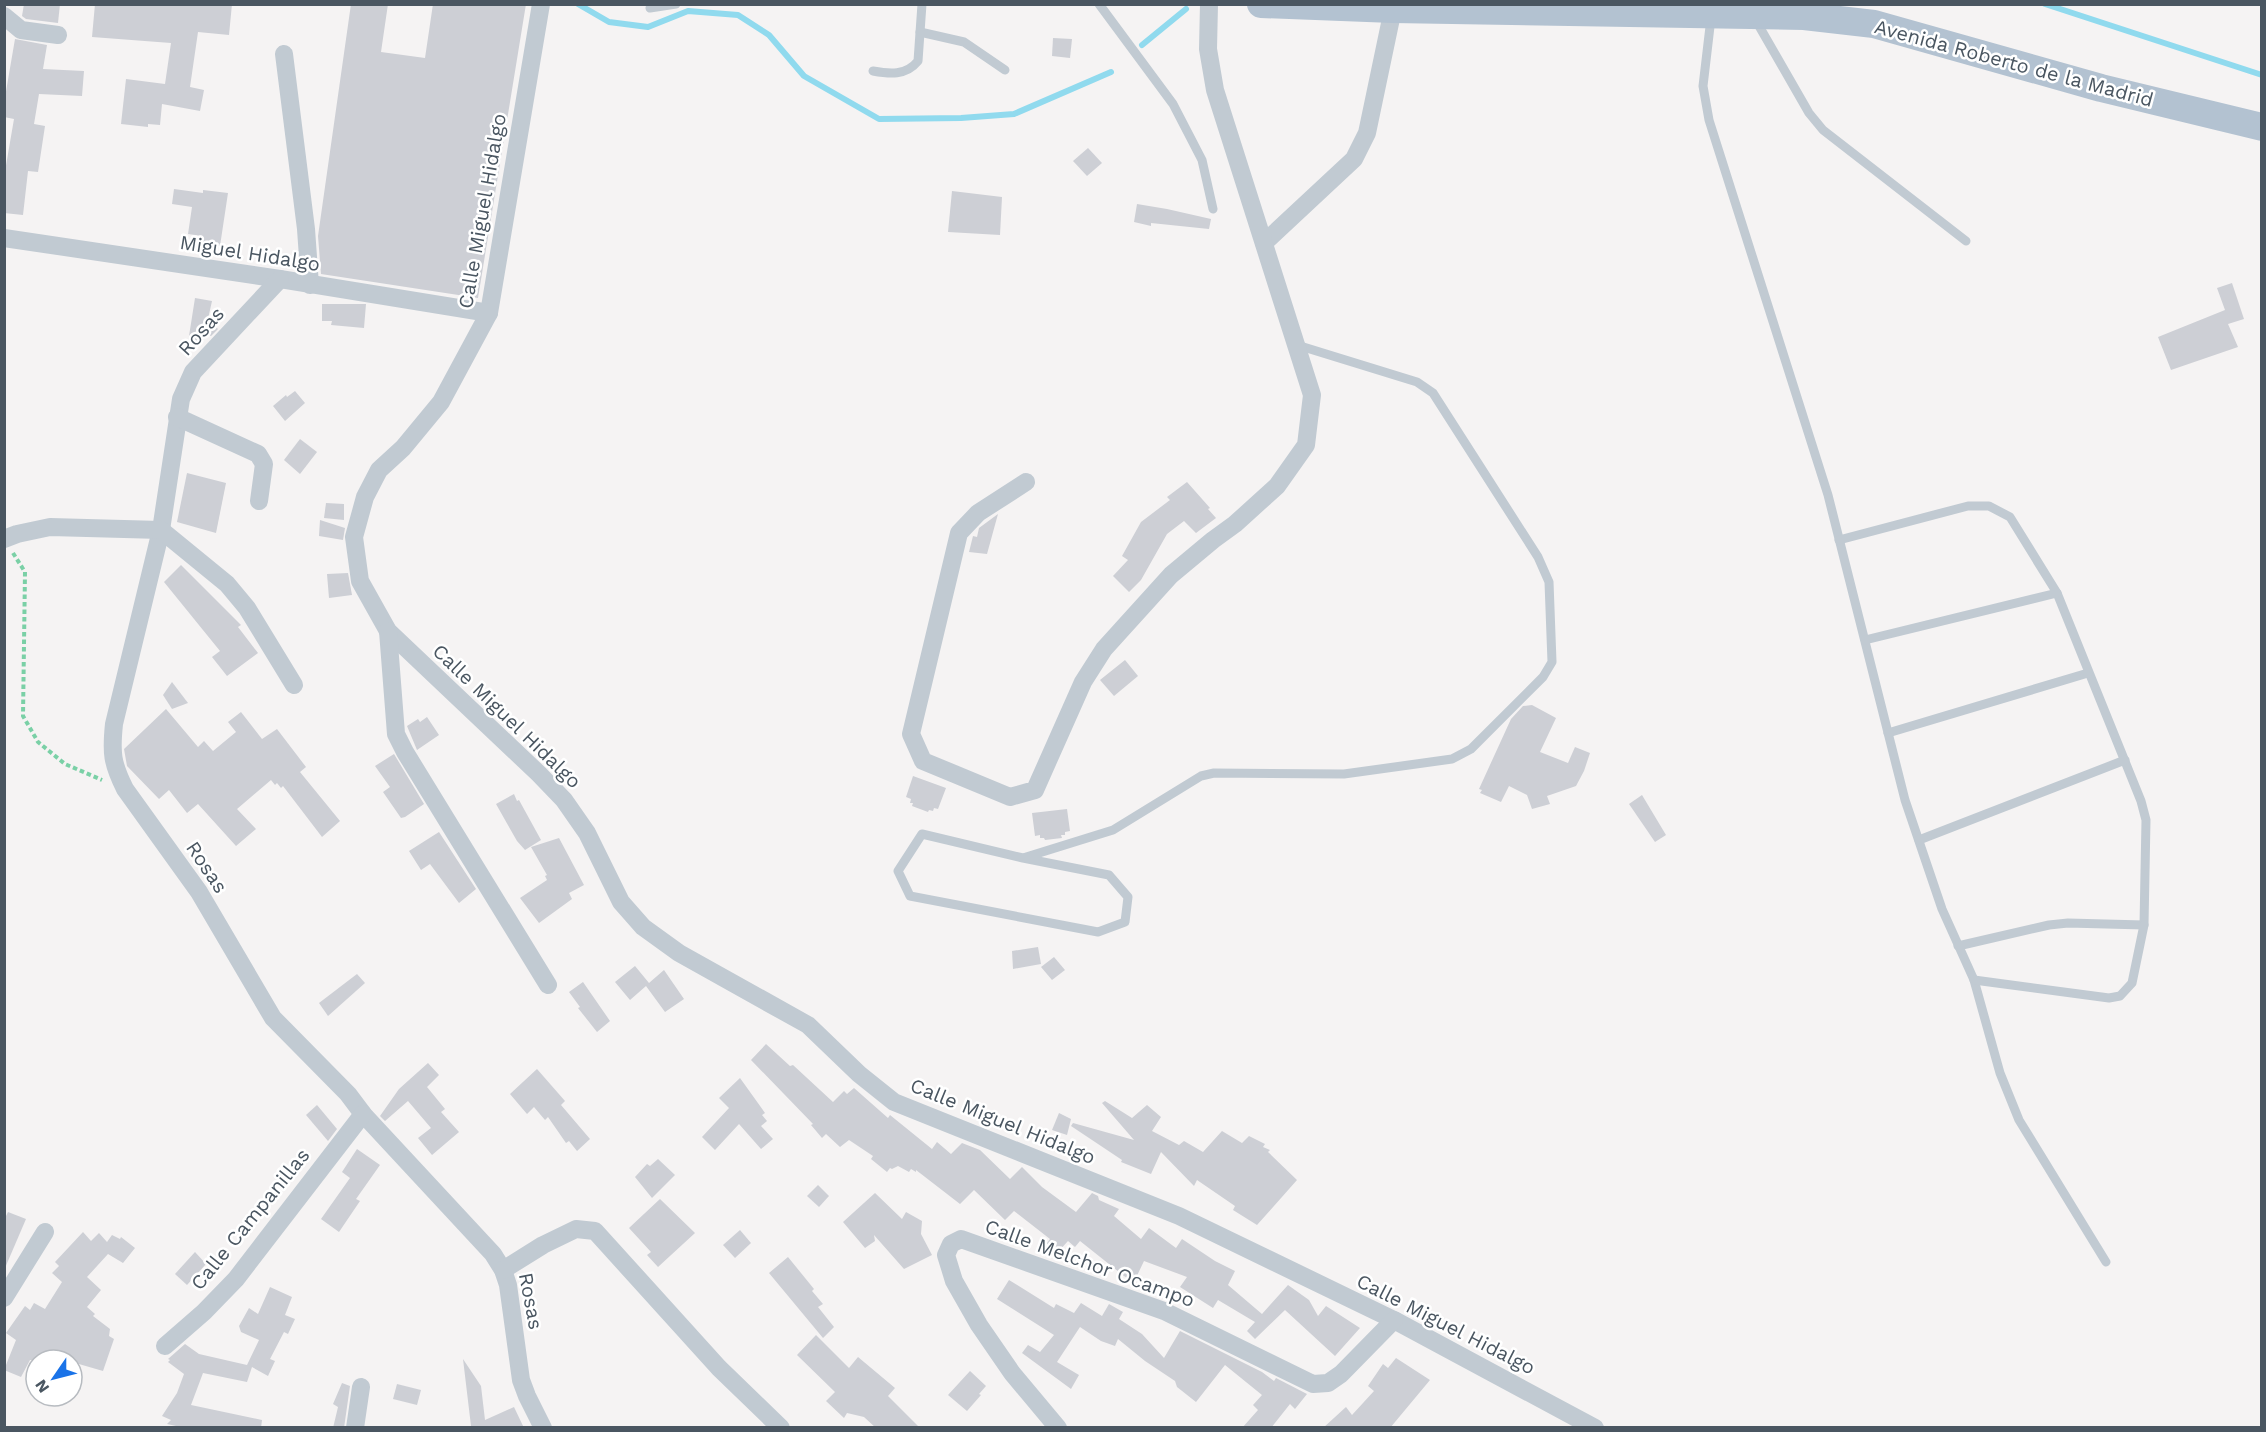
<svg xmlns="http://www.w3.org/2000/svg" width="2266" height="1432" font-family="'Work Sans',sans-serif">
<style>
.lines{fill:none;stroke-linecap:round;stroke-linejoin:round}
.stream{stroke:#90daee;stroke-width:6}
.building{fill:#cdcfd5}
.path{stroke:#7ad0a6;stroke-width:4;stroke-dasharray:4.5 3;stroke-linecap:butt}
.lane{stroke:#c1cad2;stroke-width:9}
.street{stroke:#c1cad2;stroke-width:18}
.primary{stroke:#b3c2d1;stroke-width:28}
.labels{text-anchor:middle;stroke-width:5;stroke-linejoin:round;paint-order:stroke}
.street-label{font-size:20px;fill:#4a5661;stroke:#fff}
</style>
<rect width="100%" height="100%" fill="#f5f3f3"/>
<g class="lines">
<g class="stream">
<path d="M578,4L609,22L648,27L688,11L738,15L769,35L804,76L879,119L961,118L1014,114L1111,72"/>
<path d="M2045,4L2262,75"/>
<path d="M1142,45L1186,9"/>
</g>
</g>
<g class="building">
<path d="M24,4H60L58,23L26,19L22,16Z"/>
<path d="M95,4H232L229,35L198,32L190,87L204,90L200,111L162,104L160,125L148,124V127L121,124L126,79L165,84L171,43L92,37Z"/>
<path d="M351,4H388L381,52L425,58L433,4H526L478,298L321,274L318,236Z"/>
<path d="M1053,38L1072,39L1070,58L1052,56Z"/>
<path d="M15,39L47,45L43,69L84,71L82,96L39,94L34,124L45,126L38,172L28,171L23,215L4,213V177L14,119L4,117V103Z"/>
<path d="M1088,148L1102,163L1087,176L1073,161Z"/>
<path d="M174,189L203,193V190L228,193L220,246L201,243L202,236L188,234L192,207L172,204Z"/>
<path d="M952,191L1002,197L1000,235L948,232Z"/>
<path d="M1137,204L1167,209L1211,219L1209,229L1151,223V226L1134,222Z"/>
<path d="M2232,283L2244,319L2228,324L2238,347L2171,370L2158,337L2225,310L2217,288Z"/>
<path d="M195,298L212,301L208,319L218,329L211,336L205,334V338L186,355Z"/>
<path d="M322,304H366L364,328L331,325L332,321H322Z"/>
<path d="M295,391L305,403L285,421L273,406L286,395L287,397Z"/>
<path d="M300,439L317,452L300,474L284,460Z"/>
<path d="M187,473L226,483L216,533L177,522Z"/>
<path d="M1187,482L1210,508L1208,509L1216,518L1196,533L1184,521L1167,534L1141,580L1129,592L1113,576L1128,560L1122,556L1141,522L1170,500L1167,497Z"/>
<path d="M326,503L344,504V520L324,518Z"/>
<path d="M998,514L987,554L969,552L973,536L977,537L979,528Z"/>
<path d="M320,520L345,528L343,540L319,536Z"/>
<path d="M181,565L241,625L238,627L258,653L227,676L212,657L220,651L164,582Z"/>
<path d="M348,573L352,595L329,598L327,574Z"/>
<path d="M1125,660L1138,676L1114,696L1100,680Z"/>
<path d="M172,682L188,703L172,709L163,695Z"/>
<path d="M1532,705L1556,718L1540,752L1568,763L1575,747L1590,753L1584,771L1576,786L1547,796L1550,804L1532,809L1527,795L1509,786L1501,802L1480,793L1482,790L1479,789L1511,719L1523,706Z"/>
<path d="M166,709L198,747L204,741L213,751L236,732L228,722L241,712L262,739L277,729L306,767L300,772L340,821L322,837L283,786L281,788L277,783L275,785L271,780L237,809L256,829L236,846L198,804L187,813L169,790L159,799L127,766L124,749Z"/>
<path d="M427,717L439,735L417,750L407,726L418,719L420,722Z"/>
<path d="M394,754L424,804L405,817L401,818L383,792L390,787L375,766Z"/>
<path d="M913,776L946,788L938,809L934,808L933,811L929,810L928,812L912,806L913,803H910L911,799L906,797Z"/>
<path d="M514,794L517,801L519,800L541,840L525,850L517,841L496,804Z"/>
<path d="M1642,795L1666,835L1655,842L1629,804Z"/>
<path d="M1067,809L1070,831L1065,832V835H1061L1062,838L1045,840L1044,838H1040V835L1035,836L1032,813Z"/>
<path d="M439,832L476,889L459,903L430,864L421,870L409,851Z"/>
<path d="M559,838L584,885L569,893L572,899L539,923L520,898L547,880L545,876L547,875L531,847Z"/>
<path d="M1038,947L1041,964L1013,969L1012,951Z"/>
<path d="M1054,957L1065,970L1052,980L1041,967Z"/>
<path d="M635,966L649,983L664,970L684,999L665,1012L646,986L630,1000L615,982Z"/>
<path d="M357,974L365,983L328,1016L319,1003Z"/>
<path d="M583,982L610,1021L597,1032L578,1008L580,1007L569,992Z"/>
<path d="M766,1044L790,1066L793,1065L833,1102L844,1091L847,1094L854,1088L888,1118L890,1115L932,1149L937,1142L951,1154L962,1143L980,1150L1010,1179L1022,1167L1042,1187L1076,1212L1092,1193L1098,1196L1099,1200L1119,1209L1114,1216L1141,1239L1149,1228L1176,1248L1182,1239L1215,1261L1235,1271L1228,1285L1262,1314L1288,1285L1309,1300L1318,1316L1326,1306L1360,1328L1335,1356L1285,1310L1255,1339L1247,1331L1255,1322L1218,1300L1213,1308L1180,1287L1187,1277L1144,1261L1134,1282L1124,1276L1080,1241L1075,1247L1068,1241L1058,1252L1044,1247L1050,1239L1014,1211L1005,1220L974,1190L960,1204L916,1170V1172L911,1169L909,1172L898,1166L892,1169L890,1168L887,1172L871,1159L873,1156L849,1140L840,1147L826,1134L822,1138L811,1125L813,1124L751,1060Z"/>
<path d="M428,1063L439,1075L427,1087L445,1109L441,1112L459,1132L432,1155L418,1138L431,1128L408,1101L385,1121L380,1116L399,1089Z"/>
<path d="M537,1069L565,1101L561,1105L590,1139L577,1151L569,1141L566,1143L548,1117L545,1120L534,1107L527,1114L510,1094Z"/>
<path d="M740,1078L765,1113L762,1115L767,1121L761,1126L773,1139L761,1149L739,1124L715,1150L702,1137L729,1108L719,1098Z"/>
<path d="M1105,1101L1132,1118L1147,1105L1161,1117L1152,1131L1179,1145L1184,1141L1203,1152L1222,1131L1242,1143L1249,1136L1265,1144L1263,1147L1270,1150L1268,1152L1297,1180L1257,1225L1233,1210L1235,1206L1197,1180L1194,1186L1161,1152L1151,1174L1121,1162L1122,1160L1071,1126L1073,1123L1134,1140L1102,1103Z"/>
<path d="M317,1105L337,1129L328,1141L306,1115Z"/>
<path d="M1059,1113L1071,1119L1067,1135L1052,1130Z"/>
<path d="M357,1149L380,1165L356,1199L360,1201L339,1232L321,1219L350,1178L342,1172Z"/>
<path d="M658,1159L675,1175L652,1198L635,1177L647,1164L650,1166Z"/>
<path d="M818,1185L829,1196L819,1207L807,1196Z"/>
<path d="M875,1193L902,1219L906,1212L922,1221L921,1234L932,1255L904,1269L874,1235L875,1241L865,1248L843,1222Z"/>
<path d="M660,1199L695,1233L658,1267L647,1255L651,1252L629,1228Z"/>
<path d="M8,1212L26,1219L5,1268L4,1220Z"/>
<path d="M740,1230L751,1243L735,1258L723,1245Z"/>
<path d="M83,1232L91,1241L99,1233L107,1242L112,1235L120,1239L121,1237L135,1248L123,1263L108,1254L87,1277L101,1290L87,1307L95,1314L93,1316L110,1329L109,1336L114,1339L103,1371L72,1362V1360H68L52,1350L47,1360H30L21,1377L4,1370L16,1340L6,1333L25,1306L30,1310L34,1303L45,1309L62,1282L52,1273L59,1266L55,1262Z"/>
<path d="M195,1252L206,1264L187,1285L175,1274Z"/>
<path d="M788,1257L814,1289L812,1291L823,1304L818,1307L834,1327L823,1338L769,1273Z"/>
<path d="M1009,1280L1054,1308L1056,1304L1074,1313L1081,1303L1102,1316L1109,1304L1123,1312L1119,1319L1142,1334L1164,1358L1180,1331L1262,1372L1274,1381L1276,1378L1307,1394L1295,1409L1290,1404L1271,1428H1242L1258,1410L1253,1405L1262,1395L1225,1365L1196,1402L1177,1387L1175,1381L1145,1361L1118,1339L1115,1346L1101,1341L1080,1327L1057,1362L1079,1375L1071,1389L1022,1353L1028,1345L1040,1352L1054,1335L997,1299Z"/>
<path d="M270,1287L292,1297L285,1315L295,1319L288,1334L284,1332L270,1359L275,1361L268,1376L252,1367L247,1382L203,1373L191,1405L262,1420L261,1428H185L167,1424L171,1420L162,1416L177,1393L184,1374L168,1362L170,1360L168,1359L185,1344L199,1354L247,1365L259,1340L241,1332L239,1326L249,1308L258,1314Z"/>
<path d="M816,1335L849,1368L858,1357L895,1388L888,1396L920,1428H876L864,1417L847,1413L844,1418L826,1401L835,1392L797,1355Z"/>
<path d="M1396,1358L1430,1380L1390,1428H1323L1346,1407L1352,1415L1374,1391L1368,1386L1383,1364L1388,1368Z"/>
<path d="M463,1359L481,1386L485,1420L514,1407L524,1428H468L471,1426Z"/>
<path d="M970,1371L986,1386L979,1394L981,1395L967,1411L948,1395Z"/>
<path d="M342,1383L350,1386L344,1428H333L338,1407L333,1404Z"/>
<path d="M397,1384L421,1390L417,1405L393,1399Z"/>
</g>
<g class="lines">
<path class="path" d="M13,553L25,572L23,716L38,742L65,764L102,780"/>
<g class="lane">
<path d="M1099,4L1173,104L1202,160L1213,209"/>
<path d="M650,8L676,4"/>
<path d="M1711,18L1703,86L1709,120L1828,495L1905,800L1942,909L1974,980L2000,1073L2019,1120L2106,1262"/>
<path d="M1755,19L1809,113L1823,130L1966,241"/>
<path d="M920,32L964,42L1005,70"/>
<path d="M873,71C889,74 906,76 918,61L922,4"/>
<path d="M1839,540L1968,506H1989L2010,517L2057,593L2141,801L2146,820L2144,925L2068,923L2049,925L1958,946"/>
<path d="M1865,640L2057,593"/>
<path d="M1888,733L2088,673"/>
<path d="M1919,840L2125,760"/>
<path d="M1023,858L1109,875L1128,897L1125,922L1098,932L910,896L898,871L922,834L1023,858L1113,830L1201,776L1214,773L1344,774L1452,759L1471,749L1543,677L1552,662L1549,582L1538,557L1433,393L1417,382L1297,345"/>
<path d="M1974,980L2109,998L2120,996L2132,983L2144,925"/>
</g>
<g class="street">
<path d="M541,4L489,313L441,402L403,448L379,470L365,497L354,537L360,581L388,631L539,774L564,800L587,833L621,902L643,927L679,953L808,1025L859,1074L894,1102L1179,1216L1394,1320L1595,1428"/>
<path d="M4,16L21,30L58,35"/>
<path d="M284,54L306,229L310,285"/>
<path d="M4,238L280,279L489,313"/>
<path d="M1264,243L1354,159L1367,133L1393,9"/>
<path d="M280,279L193,372L181,399L161,530L114,724C111,753 112,763 125,789L199,892L273,1018L348,1094L363,1114L493,1254L503,1270L508,1285L521,1380L527,1396L543,1428"/>
<path d="M177,417L258,454L264,464L259,501"/>
<path d="M1026,482L978,513L959,533L911,734L923,761L1010,797L1035,790L1083,682L1104,649L1171,575L1213,540L1235,524L1277,486L1306,445L1312,395L1215,90L1208,49L1209,4"/>
<path d="M4,539L17,534L50,527L161,530L227,584L247,608L294,685"/>
<path d="M388,631L396,734L405,752L548,985"/>
<path d="M503,1270L543,1245L576,1229L595,1231L719,1368L781,1428"/>
<path d="M4,1298L45,1232"/>
<path d="M165,1346L204,1312L236,1279L363,1114"/>
<path d="M355,1428L361,1387"/>
<path d="M1058,1428L1012,1373L979,1325L954,1281L946,1255L951,1244L961,1239L1164,1311L1313,1384L1328,1383L1341,1374L1394,1320"/>
</g>
<path class="primary" d="M1261,4L1393,9L1804,16L1874,24L2101,88L2262,127"/>
</g>
<g class="labels">
<g class="street-label">
<text transform="translate(2014 63) rotate(15)" y="7">Avenida Roberto de la Madrid</text>
<text transform="translate(482 211) rotate(-80)" y="7">Calle Miguel Hidalgo</text>
<text transform="translate(250 253) rotate(9)" y="7">Miguel Hidalgo</text>
<text transform="translate(201 331) rotate(-48)" y="7">Rosas</text>
<text transform="translate(507 716) rotate(44)" y="7">Calle Miguel Hidalgo</text>
<text transform="translate(207 867) rotate(56)" y="7">Rosas</text>
<text transform="translate(1003 1121) rotate(22)" y="7">Calle Miguel Hidalgo</text>
<text transform="translate(250 1219) rotate(-51)" y="7">Calle Campanillas</text>
<text transform="translate(1090 1263) rotate(20)" y="7">Calle Melchor Ocampo</text>
<text transform="translate(531 1301) rotate(79)" y="7">Rosas</text>
<text transform="translate(1446 1324) rotate(27)" y="7">Calle Miguel Hidalgo</text>
</g>
</g>
<rect width="2266" height="1432" fill="none" stroke="#4a5661" stroke-width="12"/>
<g transform="translate(54 1378) rotate(235)"><circle r="28" fill="#ffffff" stroke="#b7bbc0" stroke-width="1.5"/>
<path d="M0-4.5L10 22L0 15L-10 22Z" fill="#1a73e8"/>
<text y="-9" font-size="16" font-weight="bold" text-anchor="middle" fill="#4a5661">N</text>
</g>
</svg>
